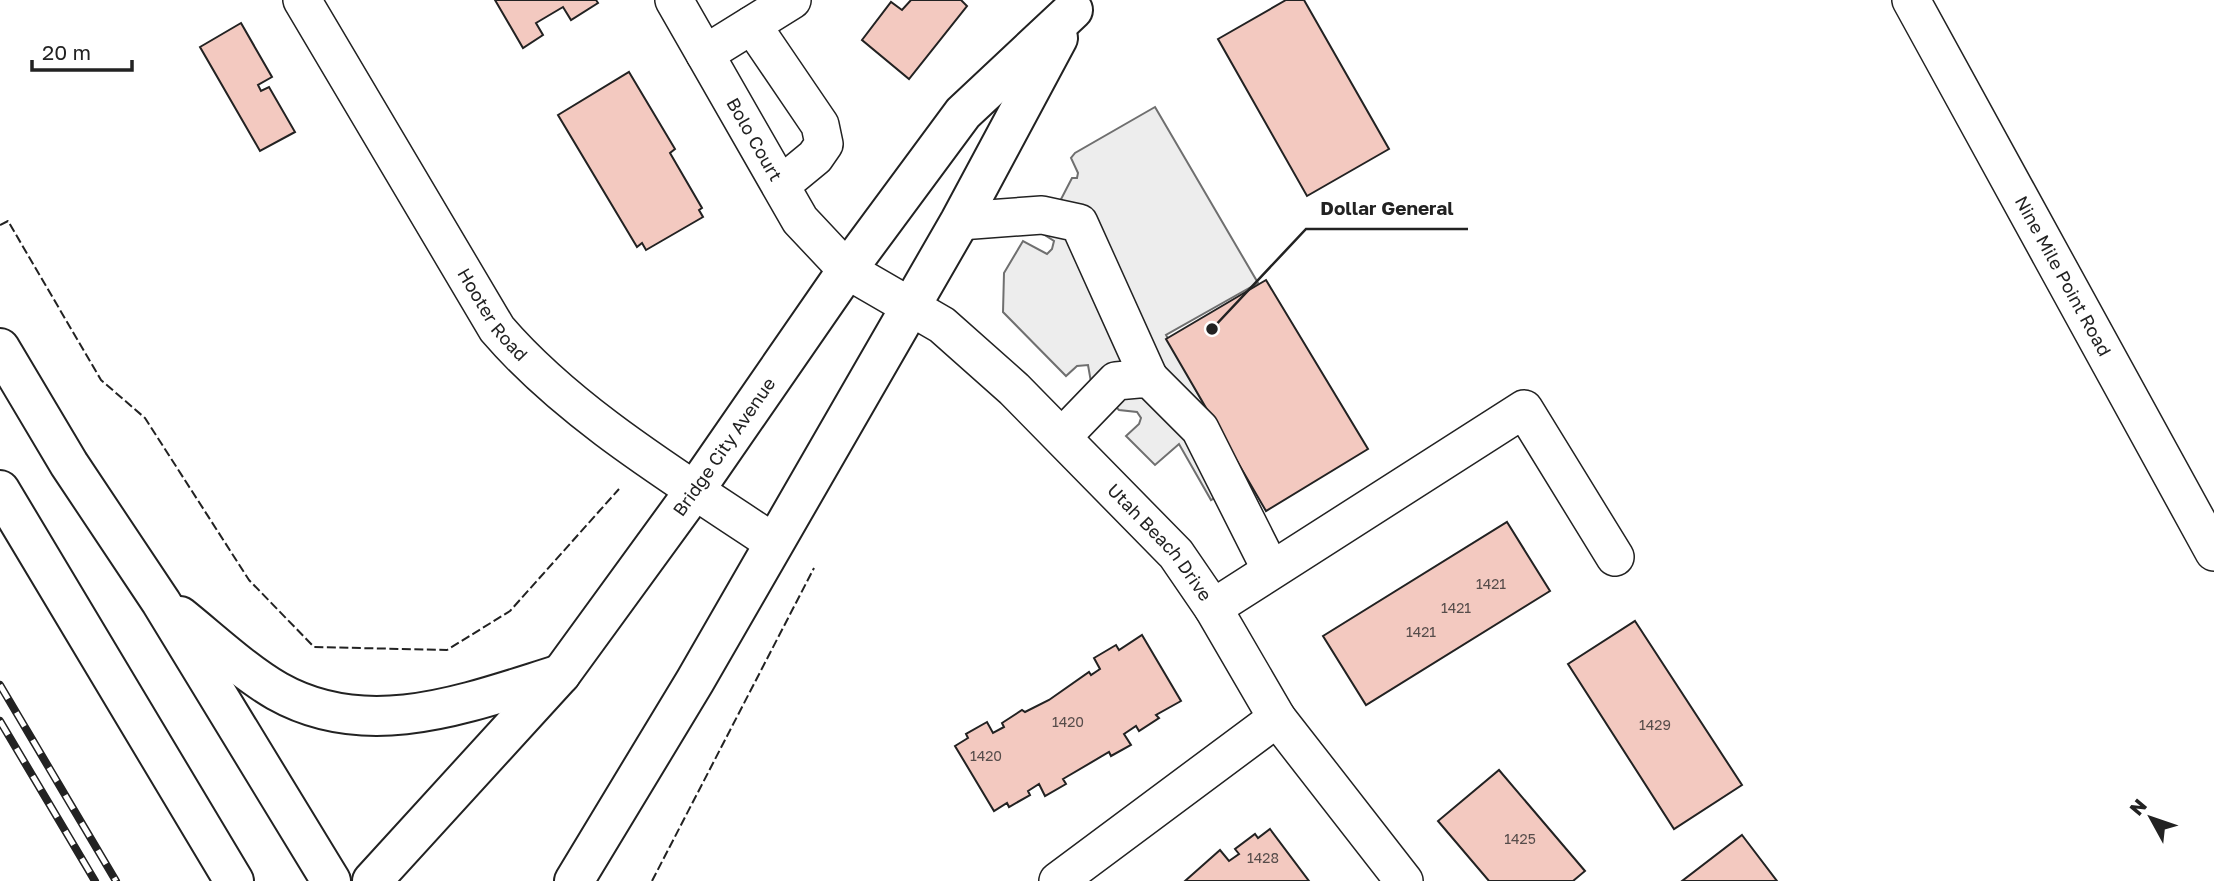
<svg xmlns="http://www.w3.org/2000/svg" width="2214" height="881" font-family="'Golos Text',sans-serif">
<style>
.parking{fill:#ededed;stroke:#6f6f6f;stroke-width:2}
.building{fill:#f3c9c0;stroke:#222;stroke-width:2}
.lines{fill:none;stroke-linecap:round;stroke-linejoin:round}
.minor-casing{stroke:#222;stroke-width:40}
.major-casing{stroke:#222;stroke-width:42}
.highway-casing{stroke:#222;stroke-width:42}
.minor{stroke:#fff;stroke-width:37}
.major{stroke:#fff;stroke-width:38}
.highway{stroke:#fff;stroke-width:38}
.rail-casing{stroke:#222;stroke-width:8}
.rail{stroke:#fff;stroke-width:5;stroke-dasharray:16;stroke-linecap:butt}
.fence{stroke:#222;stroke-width:2;stroke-dasharray:9 3.5;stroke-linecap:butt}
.labels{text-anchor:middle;stroke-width:5;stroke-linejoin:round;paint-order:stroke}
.number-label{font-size:14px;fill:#564c4a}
.street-label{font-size:18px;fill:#222;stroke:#fff}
.leader{fill:none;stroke:#222;stroke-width:2.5}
.callout-dot{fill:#222;stroke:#fff;stroke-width:2.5}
.callout-label{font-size:19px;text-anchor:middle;font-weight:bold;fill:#222;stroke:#fff;stroke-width:5;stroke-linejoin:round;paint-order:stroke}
</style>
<rect width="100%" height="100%" fill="#fff"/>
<path class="parking" d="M1155,107L1258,283L1166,335L1245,480L1211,500L1179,444L1155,465L1126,436L1139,424L1141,418L1137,412L1119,410L1091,382L1088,365L1077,366L1066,376L1003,312L1004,273L1023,241L1047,254L1052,249L1054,241L1043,234L1072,178H1077L1078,173L1071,158L1075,153Z"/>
<g class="building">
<path d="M495,0H596L598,3L571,20L563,7L536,23L543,35L523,48Z"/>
<path d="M911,0H961L967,6L909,79L862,40L891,2L902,10Z"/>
<path d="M1286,0H1304L1389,149L1307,196L1218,39Z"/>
<path d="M241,23L272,77L258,85L261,91L269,87L295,132L260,151L200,47Z"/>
<path d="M629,72L675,149L670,153L702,208L699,210L703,217L646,250L642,243L637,247L558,115Z"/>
<path d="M1266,280L1368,449L1266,511L1166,339Z"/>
<path d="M1507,522L1550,591L1366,705L1323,636Z"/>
<path d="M1635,621L1742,785L1674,829L1568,664Z"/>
<path d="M1142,635L1181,701L1156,715L1159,718L1139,731L1136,726L1124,734L1131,745L1111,756L1109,752L1063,779L1066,784L1045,796L1039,784L1028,791L1030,795L1009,807L1007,803L994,811L955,746L968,738L966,734L987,722L993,733L1004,727L1002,723L1022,710L1025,712L1049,700L1089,672L1091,675L1100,669L1094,658L1116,645L1119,650Z"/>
<path d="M1499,770L1585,871L1573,881H1489L1438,821Z"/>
<path d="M1270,829L1309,881H1185L1220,850L1229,861L1239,854L1235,849L1255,834L1258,838Z"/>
<path d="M1742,835L1777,881H1682Z"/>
</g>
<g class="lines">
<defs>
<g id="minor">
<path id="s1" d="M302,0L497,329C570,414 680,480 774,543"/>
<path id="s2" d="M674,0L800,220L847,270L942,325L1014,389L1176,554L1213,608L1277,718L1404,881"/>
<path id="s3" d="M1911,0L2214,552"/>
<path d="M752,25L820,125L824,144L815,157L781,185"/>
<path d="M705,54L792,0"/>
<path d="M960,221L1042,215L1079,223L1149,378"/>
<path d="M1062,437L1116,381L1149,378L1200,429L1271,570"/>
<path d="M1213,608L1524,409L1615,557"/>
<path d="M1058,881L1277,718"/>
</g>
<g id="major">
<path id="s4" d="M372,881L561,674L695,490L847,270L963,113L1073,10"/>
<path d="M574,881L695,681L960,221L1058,38"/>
</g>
<g id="highway">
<path d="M0,348L69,464L161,602L331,881"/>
<path d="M0,490L234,881"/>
<path d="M180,616C210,640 244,672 277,691C369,743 470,702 561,674"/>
</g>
</defs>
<use href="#minor" class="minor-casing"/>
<use href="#major" class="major-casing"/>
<use href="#highway" class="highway-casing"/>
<use href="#minor" class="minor"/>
<use href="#major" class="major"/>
<use href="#highway" class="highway"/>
<defs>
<g id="rail">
<path d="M0,685L116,881"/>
<path d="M0,721L95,881"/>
</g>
</defs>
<use href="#rail" class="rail-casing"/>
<use href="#rail" class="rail"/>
<g class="fence">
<path d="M0,225L8,221L101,380L145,418L249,580L314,647L447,650L510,611L619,489"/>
<path d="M652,881L814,568"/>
</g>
</g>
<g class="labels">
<g class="number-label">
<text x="1491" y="589">1421</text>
<text x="1456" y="613">1421</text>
<text x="1421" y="637">1421</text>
<text x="1068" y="727">1420</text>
<text x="1655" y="730">1429</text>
<text x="986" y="761">1420</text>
<text x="1520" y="844">1425</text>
<text x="1263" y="863">1428</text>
</g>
<g class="street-label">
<text dy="6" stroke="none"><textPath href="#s2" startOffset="161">Bolo Court</textPath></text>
<text dy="6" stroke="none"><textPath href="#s3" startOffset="315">Nine Mile Point Road</textPath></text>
<text dy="6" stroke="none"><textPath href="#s1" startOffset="368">Hooter Road</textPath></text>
<text dy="6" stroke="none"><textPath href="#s4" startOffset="560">Bridge City Avenue</textPath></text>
<text dy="6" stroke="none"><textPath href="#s2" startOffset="740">Utah Beach Drive</textPath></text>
</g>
</g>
<path class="leader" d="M1212 329L1306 229H1468"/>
<circle class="callout-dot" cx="1212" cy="329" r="7"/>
<g class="callout-label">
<text x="1387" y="215">Dollar General</text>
</g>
<g transform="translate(2151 818) rotate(310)" stroke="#ffffff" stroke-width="5" paint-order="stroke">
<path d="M0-5L12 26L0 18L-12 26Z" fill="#222222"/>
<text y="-10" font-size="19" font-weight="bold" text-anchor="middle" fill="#222222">N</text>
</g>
<path d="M32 60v10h100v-10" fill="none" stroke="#222222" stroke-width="3.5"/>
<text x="42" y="60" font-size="21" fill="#222222" stroke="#ffffff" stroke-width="5" paint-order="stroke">20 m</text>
</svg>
